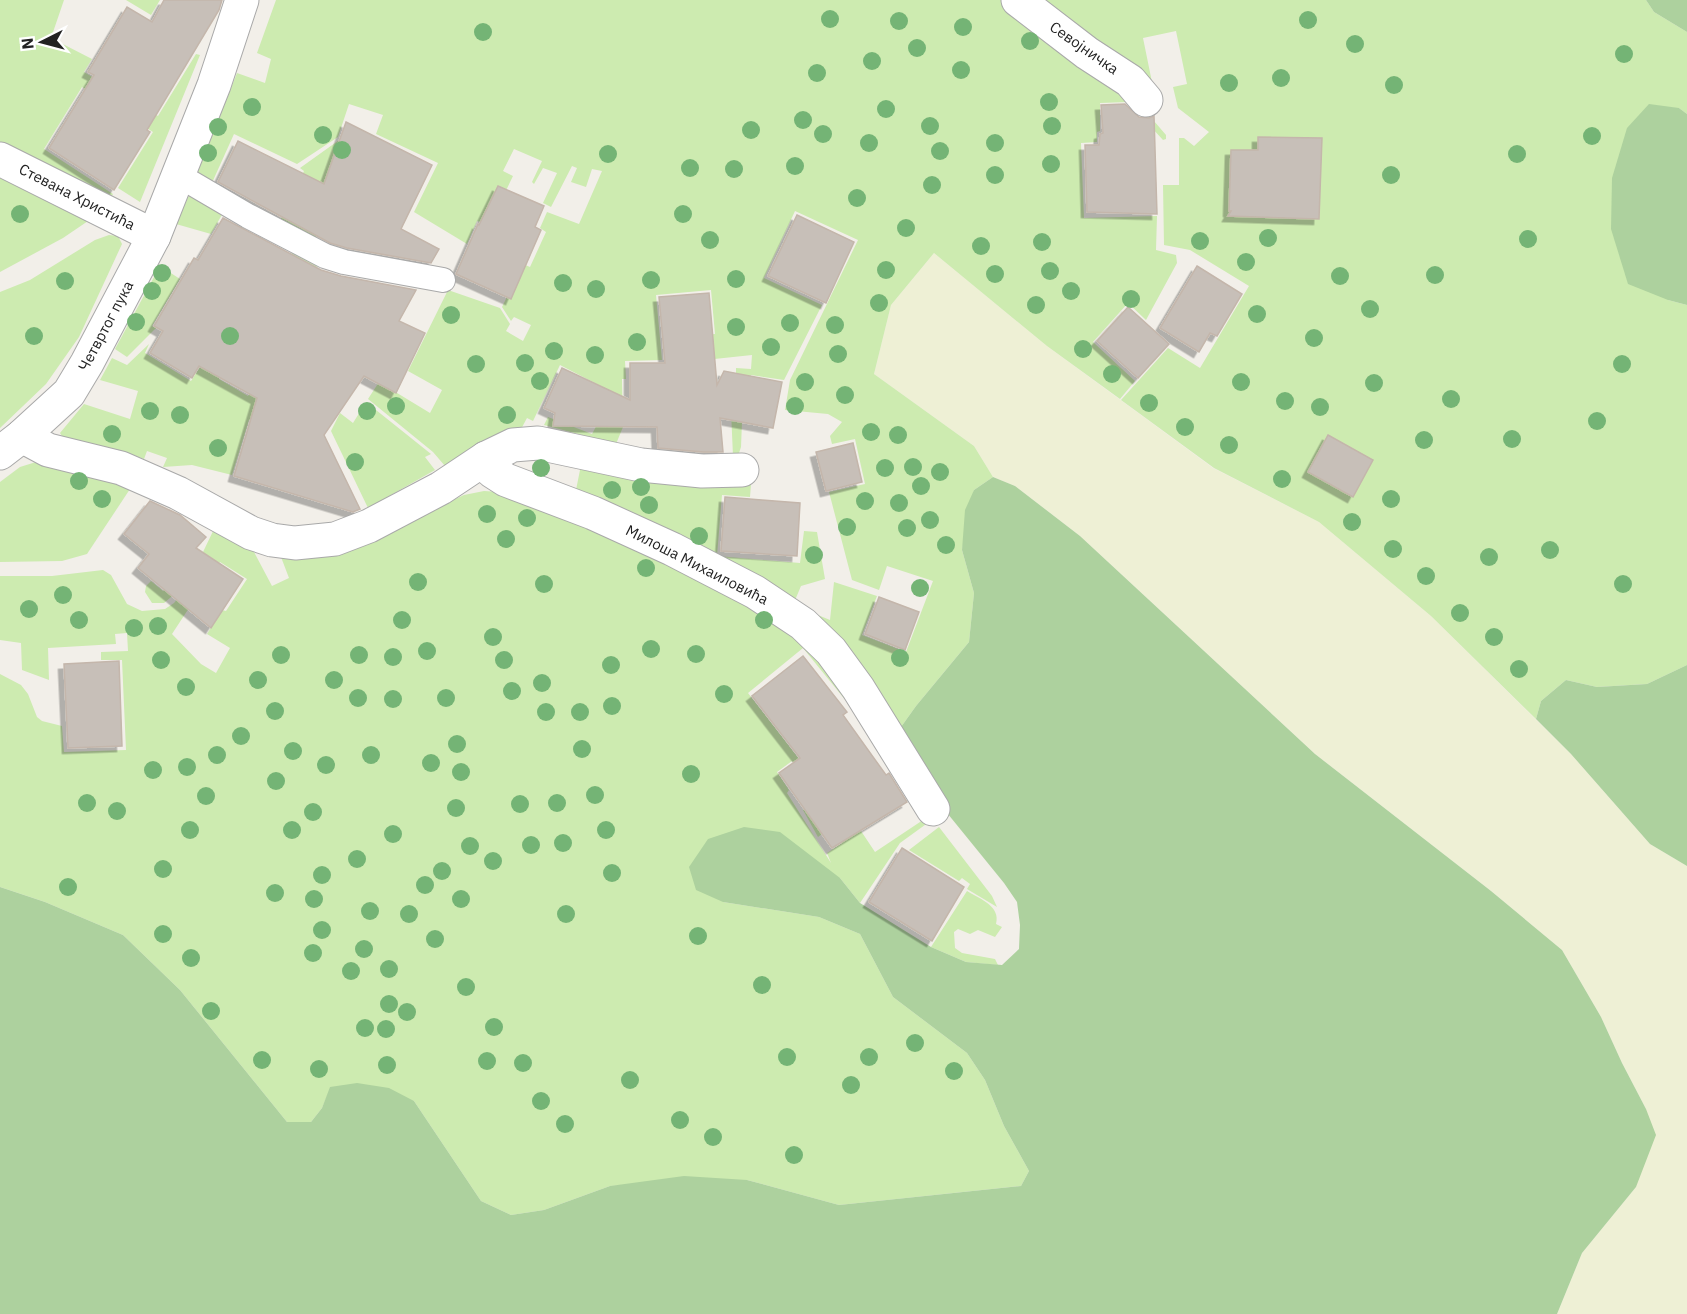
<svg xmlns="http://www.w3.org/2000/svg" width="1687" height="1314" font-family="'IBM Plex Sans',sans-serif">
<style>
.farmland{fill:#eef0d5}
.grass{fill:#cdebb0}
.forest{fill:#add19e}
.building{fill:#c7bfb8;stroke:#c4b6ab;stroke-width:1.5;filter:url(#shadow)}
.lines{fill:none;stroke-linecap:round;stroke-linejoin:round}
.service-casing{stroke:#a9a9a9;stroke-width:26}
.minor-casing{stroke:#a9a9a9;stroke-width:35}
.tertiary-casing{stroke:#a9a9a9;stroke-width:35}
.service{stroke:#fff;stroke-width:24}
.minor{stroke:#fff;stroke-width:33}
.tertiary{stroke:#fff;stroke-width:33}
.tree{fill:#74b475}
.labels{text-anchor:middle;stroke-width:5;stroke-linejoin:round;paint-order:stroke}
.street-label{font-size:15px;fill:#222;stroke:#fff}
</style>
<defs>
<filter id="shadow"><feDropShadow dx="-5.5" dy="5.5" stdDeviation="0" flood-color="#0004"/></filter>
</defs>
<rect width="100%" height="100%" fill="#f2efe9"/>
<path class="farmland" d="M934,253L1047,346L1213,468L1319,522L1431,616L1571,754L1650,844L1687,866V1314H1557L1582,1253L1636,1187L1646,1109L1622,1063L1601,1017L1562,950L1491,891L1315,754L1080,536L1015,486L993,477L974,446L874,374L891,305Z"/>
<g class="grass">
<path d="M0,0H64L51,38L92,59L84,72L158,116L196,54L200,55L140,202L118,188L153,132L82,87L44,149L113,194L110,199L0,150Z"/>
<path d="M126,0H160L151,15Z"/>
<path d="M276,0H1005L1124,86L1166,135V139L1163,140L1128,102L1100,103V131L1097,132V142L1081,143L1084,218L1157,216L1156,250L1176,255L1177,263L1146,320L1128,303L1093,342L1135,381L1120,399L1047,346L934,253L891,305L874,374L974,446L993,477L974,490L962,550L974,593L969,642L916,706L896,734L813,613L830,620L834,582L877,596L862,635L906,652L933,581L887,566L879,590L852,580L829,492L865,484L855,439L832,444L830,436L842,422L828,414L785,410L790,380L858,240L795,211L764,278L822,305L784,380L751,375L742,422L741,447L739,453L735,456H733L731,411L736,410V368L751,369L752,355L705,360L684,336L715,334L711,290L656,295L662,360L625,361L626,379H622L623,427L616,444L544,425L548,417L592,434L614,393L560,365L533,421L527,418L520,431L445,466L433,452L368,399L379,382L430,413L442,390L408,371L448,290L500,308L510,324L506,331L523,341L531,325L514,317L511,321L502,307L523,264L530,267L546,232L540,228L547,212L579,224L602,171L592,169L586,187L571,182L577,168L572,166L551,207L543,203L557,173L543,168L534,184L532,182L542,161L514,149L503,171L513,176L499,205L483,223L477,221L467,244L414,212L438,163L376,134L383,115L349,104L338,137L297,164L234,134L211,185L196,176L237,73L265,83L271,59L257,53Z"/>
<path d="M1030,0H1646L1654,12L1687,32V114L1679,108L1668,300L1687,305V665L1647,684L1597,687L1566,680L1541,701L1536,719L1431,616L1319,522L1214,468L1121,400L1168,348L1200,368L1249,286L1190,250L1164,245L1163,185H1179V138H1184L1194,146L1209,132L1178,108L1173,87L1187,84L1176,31L1143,38L1154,92Z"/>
<path d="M342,138L360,144L314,241L279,223L304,171L300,168Z"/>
<path d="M0,174L91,219L63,238L0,272Z"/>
<path d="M191,191L224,211L211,234L176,224Z"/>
<path d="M109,235L118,236L122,244L79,337L46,384L0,428V292L30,280L95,240Z"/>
<path d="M293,251L318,264L311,279L247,328L219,379L248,396L292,317L310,438L249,420L232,475L192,465L163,467L167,458L147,451L144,459L133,455L131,460L65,441L60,433L84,404L130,419L138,391L100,380L112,358L127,365L149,344L145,353L191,381L234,314L263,301Z"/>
<path d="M160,266L180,279L152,326L156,328L127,357L115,349Z"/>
<path d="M366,402L431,454L425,457L435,470L368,508L331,431L340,413L353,423Z"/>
<path d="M36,462L114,476L132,486L87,554L62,561L0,562V482L20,467Z"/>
<path d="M581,465L643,477L751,484L750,497L722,495L717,556L800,563L804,531L817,532L825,579L801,586L793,605L576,490Z"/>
<path d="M484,491L500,492L625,535L810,639L864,726L861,725L851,707L803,648L748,693L799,759L825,739L805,779L792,761L777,772L789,790L787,793L831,863L827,853L842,843L831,827L818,837L803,810L846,781L843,804L875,852L926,818L929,822L900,843L860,903L840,878L723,902L819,917L860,934L893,997L967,1053L985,1080L1004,1126L1029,1171L1021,1186L839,1205L747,1180L610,1186L544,1210L511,1215L481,1201L414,1101L331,1087L322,1108L311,1122H287L180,990L123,935L45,902L0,887V674L21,685L28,694L37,717L42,721L62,726L64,752L126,750L122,660H101V652L128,651L127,633L115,634L116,644L48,648L49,680L22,670L21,643L0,640V576H52L103,570L111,575L127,604L142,611L165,609L174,603L184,591L210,576L172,634L201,664L216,673L230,648L207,634L222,610L226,611L247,579L220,562L214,570L203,563V552L216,525L253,550L272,586L289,578L281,557L361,542L464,495Z"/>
<path d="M198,549L200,550V565L177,592L164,603H152L145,592L146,586L151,581L163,591Z"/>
<path d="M939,827L992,896L997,907L967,889L970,884L962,878L959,881L909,850Z"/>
<path d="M967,891C980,899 1001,906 996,924L1002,927L995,937L978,930L970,934L958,929L954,932L955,948L962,953L995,959L998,965L966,962L931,947Z"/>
</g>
<g class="forest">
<path d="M1646,0H1687V32L1654,12Z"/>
<path d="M1649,104L1679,108L1687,114V305L1668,300L1628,284L1611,229L1612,178L1627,128Z"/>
<path d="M993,477L1015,486L1080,536L1315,754L1491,891L1562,950L1601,1017L1622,1063L1646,1109L1656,1135L1636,1187L1582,1253L1557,1314H0V887L45,902L123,935L180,990L287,1122H311L322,1108L330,1087L357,1083L389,1088L414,1101L481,1201L511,1215L544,1210L610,1186L684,1176L747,1180L839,1205L1021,1186L1029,1171L1004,1126L985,1080L967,1053L893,997L860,934L819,917L723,902L696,890L689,867L708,839L744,827L780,832L840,878L860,903L931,947L966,962L1002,965L1019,949L1020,925L1017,902L1004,883L939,803L896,734L916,706L969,642L974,593L962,550L965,510L974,490Z"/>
<path d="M1687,665V866L1650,844L1571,754L1536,719L1541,701L1566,680L1597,687L1647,684Z"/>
</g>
<g class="building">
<path d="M164,0H222L219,10L147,130L150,132L114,190L49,148L94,75L88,72L127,7L152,22Z"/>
<path d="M1125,104L1139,117L1149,118L1154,116L1157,214L1087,212L1085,145H1099L1100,134L1103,133L1101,105Z"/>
<path d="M346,122L432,165L401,229L439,249L431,263L347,248L330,243L218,182L238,141L324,184Z"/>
<path d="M1258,137L1322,138L1319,219L1228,216L1231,211H1229L1231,150H1258Z"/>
<path d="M498,186L544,206L535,227L541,230L511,299L456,274L478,224L479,225Z"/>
<path d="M797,215L854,242L826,303L768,276Z"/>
<path d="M223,218L321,270L341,276L416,290L399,321L425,333L396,393L364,376L324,435L360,509L353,512L234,476L257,398L199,366L192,378L150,353L163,331L154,326L194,258L198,260Z"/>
<path d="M1197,266L1242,294L1217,336L1210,333L1199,352L1160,328Z"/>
<path d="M709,293L717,385L724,371L782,382L773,428L720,418L723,452H703L658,448L657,427L553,426L555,413L544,408L562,368L630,400V363H665L659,297Z"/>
<path d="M1128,307L1169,344L1138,378L1097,341Z"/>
<path d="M1328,435L1373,460L1353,497L1308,472Z"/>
<path d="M853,443L862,482L826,491L816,452Z"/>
<path d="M725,497L800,503L797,556L721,551Z"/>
<path d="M150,501L180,515L206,537L196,548L243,579L211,628L138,568L149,554L124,534Z"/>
<path d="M879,597L919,612L905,650L865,634Z"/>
<path d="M803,656L847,712L843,715L886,775L889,773L907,802L832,848L779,773L800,758L752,696Z"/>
<path d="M119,661L122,746L68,748L64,664Z"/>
<path d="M902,848L964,887L932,941L869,902Z"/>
</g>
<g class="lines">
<defs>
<path id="service" d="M178,175L248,216L325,256L344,262L443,280"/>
<g id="minor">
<path d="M1018,0L1087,53L1130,81L1146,100"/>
<path d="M0,159L154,236"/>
<path d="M22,436L48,450L121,468L178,493L251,533L272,540L295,543L335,539L369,526L441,488L486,458L513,445L538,443L641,465L702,471L742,470"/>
<path d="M486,458L492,471L506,480L593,513L672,549L755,592L803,624L831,651L858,688L933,809"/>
</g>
<path id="tertiary" d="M0,453L22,436L69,393L87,363L154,236L214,85L242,0"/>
</defs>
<use href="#service" class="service-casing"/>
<use href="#minor" class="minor-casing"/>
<use href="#tertiary" class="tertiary-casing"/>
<use href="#service" class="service"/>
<use href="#minor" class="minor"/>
<use href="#tertiary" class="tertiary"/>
</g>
<g class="tree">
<circle cx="830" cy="19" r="9"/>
<circle cx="1308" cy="20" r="9"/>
<circle cx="899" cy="21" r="9"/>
<circle cx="963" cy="27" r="9"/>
<circle cx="483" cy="32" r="9"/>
<circle cx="1030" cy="41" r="9"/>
<circle cx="1355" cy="44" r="9"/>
<circle cx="917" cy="48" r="9"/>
<circle cx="1624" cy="54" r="9"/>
<circle cx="872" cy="61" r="9"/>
<circle cx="961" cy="70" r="9"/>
<circle cx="817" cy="73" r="9"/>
<circle cx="1281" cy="78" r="9"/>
<circle cx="1229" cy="83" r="9"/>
<circle cx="1394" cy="85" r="9"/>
<circle cx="1049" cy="102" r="9"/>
<circle cx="252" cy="107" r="9"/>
<circle cx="886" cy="109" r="9"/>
<circle cx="803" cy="120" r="9"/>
<circle cx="930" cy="126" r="9"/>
<circle cx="1052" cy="126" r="9"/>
<circle cx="218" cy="127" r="9"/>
<circle cx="751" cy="130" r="9"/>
<circle cx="823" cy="134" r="9"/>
<circle cx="323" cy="135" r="9"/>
<circle cx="1592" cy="136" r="9"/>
<circle cx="869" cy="143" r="9"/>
<circle cx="995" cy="143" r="9"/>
<circle cx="342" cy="150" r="9"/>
<circle cx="940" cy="151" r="9"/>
<circle cx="208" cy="153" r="9"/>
<circle cx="608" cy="154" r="9"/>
<circle cx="1517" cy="154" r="9"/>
<circle cx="1051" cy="164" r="9"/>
<circle cx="795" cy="166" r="9"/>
<circle cx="690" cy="168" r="9"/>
<circle cx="734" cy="169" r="9"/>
<circle cx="995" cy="175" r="9"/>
<circle cx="1391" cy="175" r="9"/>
<circle cx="932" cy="185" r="9"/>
<circle cx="857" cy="198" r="9"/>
<circle cx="20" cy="214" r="9"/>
<circle cx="683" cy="214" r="9"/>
<circle cx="906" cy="228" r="9"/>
<circle cx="1268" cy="238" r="9"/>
<circle cx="1528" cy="239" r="9"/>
<circle cx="710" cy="240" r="9"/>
<circle cx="1200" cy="241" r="9"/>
<circle cx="1042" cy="242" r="9"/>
<circle cx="981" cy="246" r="9"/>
<circle cx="1246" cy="262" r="9"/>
<circle cx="886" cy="270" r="9"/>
<circle cx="1050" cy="271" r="9"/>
<circle cx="162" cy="273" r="9"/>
<circle cx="995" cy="274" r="9"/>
<circle cx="1435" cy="275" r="9"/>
<circle cx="1340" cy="276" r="9"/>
<circle cx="736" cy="279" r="9"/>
<circle cx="651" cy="280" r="9"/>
<circle cx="65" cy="281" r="9"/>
<circle cx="563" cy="283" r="9"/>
<circle cx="596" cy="289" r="9"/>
<circle cx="152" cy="291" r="9"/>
<circle cx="1071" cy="291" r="9"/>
<circle cx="1131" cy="299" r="9"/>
<circle cx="879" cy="303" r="9"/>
<circle cx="1036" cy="305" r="9"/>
<circle cx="1370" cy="309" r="9"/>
<circle cx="1257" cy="314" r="9"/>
<circle cx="451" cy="315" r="9"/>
<circle cx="136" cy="322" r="9"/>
<circle cx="790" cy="323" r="9"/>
<circle cx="835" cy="325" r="9"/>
<circle cx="736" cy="327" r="9"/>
<circle cx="34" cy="336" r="9"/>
<circle cx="230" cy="336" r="9"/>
<circle cx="1314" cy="338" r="9"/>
<circle cx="637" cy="342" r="9"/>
<circle cx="771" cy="347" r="9"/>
<circle cx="1083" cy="349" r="9"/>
<circle cx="554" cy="351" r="9"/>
<circle cx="838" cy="354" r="9"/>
<circle cx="595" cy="355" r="9"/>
<circle cx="525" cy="363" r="9"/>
<circle cx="476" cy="364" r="9"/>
<circle cx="1622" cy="364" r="9"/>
<circle cx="1112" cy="374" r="9"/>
<circle cx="540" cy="381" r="9"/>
<circle cx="805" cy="382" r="9"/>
<circle cx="1241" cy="382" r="9"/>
<circle cx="1374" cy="383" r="9"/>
<circle cx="845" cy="395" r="9"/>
<circle cx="1451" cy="399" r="9"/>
<circle cx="1285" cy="401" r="9"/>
<circle cx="1149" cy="403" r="9"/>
<circle cx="396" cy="406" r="9"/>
<circle cx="795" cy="406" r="9"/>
<circle cx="1320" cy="407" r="9"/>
<circle cx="150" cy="411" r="9"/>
<circle cx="367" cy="411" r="9"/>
<circle cx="180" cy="415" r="9"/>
<circle cx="507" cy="415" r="9"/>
<circle cx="1597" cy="421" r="9"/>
<circle cx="1185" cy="427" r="9"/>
<circle cx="871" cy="432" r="9"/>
<circle cx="112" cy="434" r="9"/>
<circle cx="898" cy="435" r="9"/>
<circle cx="1512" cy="439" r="9"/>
<circle cx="1424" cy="440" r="9"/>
<circle cx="1229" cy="445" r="9"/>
<circle cx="218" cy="448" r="9"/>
<circle cx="355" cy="462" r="9"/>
<circle cx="913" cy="467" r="9"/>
<circle cx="541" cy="468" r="9"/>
<circle cx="885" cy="468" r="9"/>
<circle cx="940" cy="472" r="9"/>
<circle cx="1282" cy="479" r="9"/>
<circle cx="79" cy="481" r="9"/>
<circle cx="921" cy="486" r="9"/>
<circle cx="641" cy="487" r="9"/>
<circle cx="612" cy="490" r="9"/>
<circle cx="102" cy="499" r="9"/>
<circle cx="1391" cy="499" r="9"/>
<circle cx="865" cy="501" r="9"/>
<circle cx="899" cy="503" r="9"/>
<circle cx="649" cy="505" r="9"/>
<circle cx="487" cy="514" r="9"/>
<circle cx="527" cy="518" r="9"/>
<circle cx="930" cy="520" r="9"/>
<circle cx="1352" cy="522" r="9"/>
<circle cx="847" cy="527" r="9"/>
<circle cx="907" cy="528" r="9"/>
<circle cx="699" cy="536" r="9"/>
<circle cx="506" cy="539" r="9"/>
<circle cx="946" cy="545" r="9"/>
<circle cx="1393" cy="549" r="9"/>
<circle cx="1550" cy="550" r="9"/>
<circle cx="814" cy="555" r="9"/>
<circle cx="1489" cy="557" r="9"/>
<circle cx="646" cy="568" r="9"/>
<circle cx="1426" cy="576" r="9"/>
<circle cx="418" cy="582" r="9"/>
<circle cx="544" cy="584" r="9"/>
<circle cx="1623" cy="584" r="9"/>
<circle cx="920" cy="588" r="9"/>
<circle cx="63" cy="595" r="9"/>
<circle cx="29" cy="609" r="9"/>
<circle cx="1460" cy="613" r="9"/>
<circle cx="79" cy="620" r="9"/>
<circle cx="402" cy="620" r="9"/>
<circle cx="764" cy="620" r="9"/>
<circle cx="158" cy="626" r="9"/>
<circle cx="134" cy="628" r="9"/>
<circle cx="493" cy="637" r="9"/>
<circle cx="1494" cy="637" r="9"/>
<circle cx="651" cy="649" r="9"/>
<circle cx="427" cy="651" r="9"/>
<circle cx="696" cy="654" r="9"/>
<circle cx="281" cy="655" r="9"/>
<circle cx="359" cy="655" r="9"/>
<circle cx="393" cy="657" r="9"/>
<circle cx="900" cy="658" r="9"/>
<circle cx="161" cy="660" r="9"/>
<circle cx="504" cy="660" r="9"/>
<circle cx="611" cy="665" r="9"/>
<circle cx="1519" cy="669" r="9"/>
<circle cx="258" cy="680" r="9"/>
<circle cx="334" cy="680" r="9"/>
<circle cx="542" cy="683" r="9"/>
<circle cx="186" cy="687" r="9"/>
<circle cx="512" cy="691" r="9"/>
<circle cx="724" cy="694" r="9"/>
<circle cx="358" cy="698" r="9"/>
<circle cx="446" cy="698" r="9"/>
<circle cx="393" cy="699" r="9"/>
<circle cx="612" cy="706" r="9"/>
<circle cx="275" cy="711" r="9"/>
<circle cx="546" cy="712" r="9"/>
<circle cx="580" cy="712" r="9"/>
<circle cx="241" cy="736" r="9"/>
<circle cx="457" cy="744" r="9"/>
<circle cx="582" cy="749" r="9"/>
<circle cx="293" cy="751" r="9"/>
<circle cx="217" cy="755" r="9"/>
<circle cx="371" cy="755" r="9"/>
<circle cx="431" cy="763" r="9"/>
<circle cx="326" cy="765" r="9"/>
<circle cx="187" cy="767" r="9"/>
<circle cx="153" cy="770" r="9"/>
<circle cx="461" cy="772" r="9"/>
<circle cx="691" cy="774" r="9"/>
<circle cx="276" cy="781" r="9"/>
<circle cx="595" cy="795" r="9"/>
<circle cx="206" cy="796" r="9"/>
<circle cx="87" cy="803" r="9"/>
<circle cx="557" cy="803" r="9"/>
<circle cx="520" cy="804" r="9"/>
<circle cx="456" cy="808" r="9"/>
<circle cx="117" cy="811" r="9"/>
<circle cx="313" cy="812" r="9"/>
<circle cx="190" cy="830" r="9"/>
<circle cx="292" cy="830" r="9"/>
<circle cx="606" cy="830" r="9"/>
<circle cx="393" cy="834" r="9"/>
<circle cx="563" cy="843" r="9"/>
<circle cx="531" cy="845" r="9"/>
<circle cx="470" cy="846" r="9"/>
<circle cx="357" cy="859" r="9"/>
<circle cx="493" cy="861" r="9"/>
<circle cx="163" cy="869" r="9"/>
<circle cx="442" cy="871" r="9"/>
<circle cx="612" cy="873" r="9"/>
<circle cx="322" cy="875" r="9"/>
<circle cx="425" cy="885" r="9"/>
<circle cx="68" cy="887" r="9"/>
<circle cx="275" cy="893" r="9"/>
<circle cx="314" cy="899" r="9"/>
<circle cx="461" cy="899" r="9"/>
<circle cx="370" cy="911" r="9"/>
<circle cx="409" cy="914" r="9"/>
<circle cx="566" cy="914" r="9"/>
<circle cx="322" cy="930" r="9"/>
<circle cx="163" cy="934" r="9"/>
<circle cx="698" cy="936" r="9"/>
<circle cx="435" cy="939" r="9"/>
<circle cx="364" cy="949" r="9"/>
<circle cx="313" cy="953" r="9"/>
<circle cx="191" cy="958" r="9"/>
<circle cx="389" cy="969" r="9"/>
<circle cx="351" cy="971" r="9"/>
<circle cx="762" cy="985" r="9"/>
<circle cx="466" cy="987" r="9"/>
<circle cx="389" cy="1004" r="9"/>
<circle cx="211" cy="1011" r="9"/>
<circle cx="407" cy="1012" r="9"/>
<circle cx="494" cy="1027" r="9"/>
<circle cx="365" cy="1028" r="9"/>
<circle cx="386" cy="1029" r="9"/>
<circle cx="915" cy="1043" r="9"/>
<circle cx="787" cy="1057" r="9"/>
<circle cx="869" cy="1057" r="9"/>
<circle cx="262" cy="1060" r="9"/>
<circle cx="487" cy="1061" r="9"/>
<circle cx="523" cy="1063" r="9"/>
<circle cx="387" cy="1065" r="9"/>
<circle cx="319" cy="1069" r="9"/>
<circle cx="954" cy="1071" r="9"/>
<circle cx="630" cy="1080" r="9"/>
<circle cx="851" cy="1085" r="9"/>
<circle cx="541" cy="1101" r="9"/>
<circle cx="680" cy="1120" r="9"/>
<circle cx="565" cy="1124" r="9"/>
<circle cx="713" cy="1137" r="9"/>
<circle cx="794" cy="1155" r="9"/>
</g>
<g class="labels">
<g class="street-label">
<text transform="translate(1084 48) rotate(35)" y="5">Севојничка</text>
<text transform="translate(77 197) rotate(27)" y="5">Стевана Христића</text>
<text transform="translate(106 326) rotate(-62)" y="5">Четвртог пука</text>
<text transform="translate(697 565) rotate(27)" y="5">Милоша Михаиловића</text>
</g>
</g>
<g transform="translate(42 42) rotate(264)" stroke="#ffffff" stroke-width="4.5" paint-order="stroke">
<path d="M0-4.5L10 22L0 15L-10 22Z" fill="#222222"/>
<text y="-9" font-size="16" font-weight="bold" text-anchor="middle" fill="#222222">N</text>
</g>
</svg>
